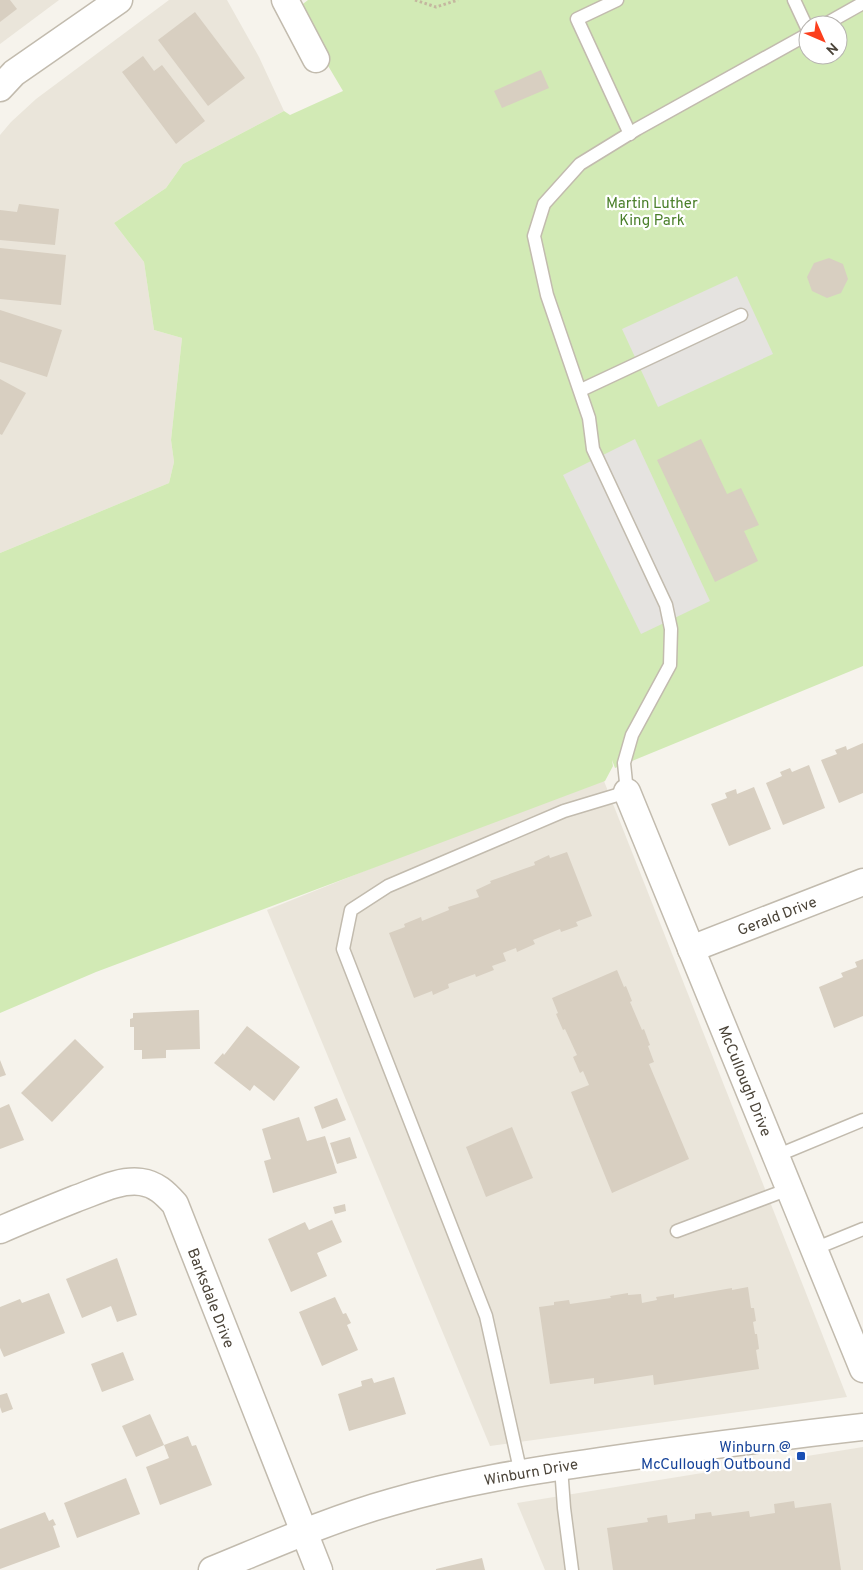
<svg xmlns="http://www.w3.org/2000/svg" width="863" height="1570" font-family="Overpass,sans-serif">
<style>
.residential{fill:#eae5da}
.green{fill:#d2eab5;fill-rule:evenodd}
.parking{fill:#e5e3e0}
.building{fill:#d8cfc1}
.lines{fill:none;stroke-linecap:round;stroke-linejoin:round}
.lane-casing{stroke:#c2bbae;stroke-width:15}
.street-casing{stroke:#c2bbae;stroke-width:29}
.path{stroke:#c4b79f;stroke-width:3;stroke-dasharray:2.5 2.5;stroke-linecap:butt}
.lane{stroke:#fff;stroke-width:12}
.street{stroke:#fff;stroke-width:26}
.transit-dot{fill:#1a4fb4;stroke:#fff;stroke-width:2}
.labels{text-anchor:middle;stroke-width:4.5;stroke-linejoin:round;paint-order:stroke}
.park-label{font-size:15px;fill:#4a7f2a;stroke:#fff}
.street-label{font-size:15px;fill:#4b4439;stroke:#fff}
.transit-label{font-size:15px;fill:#164399;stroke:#fff;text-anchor:end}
</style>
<rect width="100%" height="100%" fill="#f6f3ec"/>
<g class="residential">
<path d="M0,0H59L0,44Z"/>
<path d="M169,0H227L259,57L284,111L183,164L166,188L114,223L144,262L154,330L182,338L171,440L174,462L169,483L0,553V135L11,122L36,99Z"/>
<path d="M602,776L847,1397L490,1446L267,910Z"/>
<path d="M863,1447V1570H545L517,1503Z"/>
</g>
<path class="green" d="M308,0H863V666L615,768L612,760L613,766L605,781L96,972L0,1013V553L169,483L174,462L171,440L182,338L154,330L144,262L114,223L166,188L183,164L284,111L290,115L343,91L295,10ZM808,25H838V55H808Z"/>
<g class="parking">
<path d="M737,276L773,354L658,407L622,329Z"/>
<path d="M635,439L710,601L641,634L563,475Z"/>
</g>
<g class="building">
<path d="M0,0H10L17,9L0,22Z"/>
<path d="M195,12L245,78L208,106L158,40Z"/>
<path d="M143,56L154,71L162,65L205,121L176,144L122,72Z"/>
<path d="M541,70L549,88L502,108L494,91Z"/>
<path d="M19,204L59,209L55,245L0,240V210L17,212Z"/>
<path d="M0,248L66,255L61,305L0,299Z"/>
<path d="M829,258L843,264L848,279L841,293L827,298L812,291L807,277L814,263Z"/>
<path d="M0,310L62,330L47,377L0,362Z"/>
<path d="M0,379L26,393L2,435L0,434Z"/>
<path d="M701,439L727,494L741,488L759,525L744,531L758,561L715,582L657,460Z"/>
<path d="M863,743V793L839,803L821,760L837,754L835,750L846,746L847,750Z"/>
<path d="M809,765L825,808L783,825L766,783L782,776L780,772L790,768L792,772Z"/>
<path d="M754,787L771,829L729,846L711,804L727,798L725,793L736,789L737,794Z"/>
<path d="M567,852L592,916L576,922L578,926L561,932L560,929L533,940L535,944L517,952L516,948L503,953L506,961L492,966L494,970L476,977L475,974L448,984L449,988L433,995L432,991L414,998L389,933L405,927L404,924L421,917L422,921L449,910L448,907L479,897L476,890L491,883L490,881L535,865L534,862L549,855L550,858Z"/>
<path d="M863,959V1016L834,1028L819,987L843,977L841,973L857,967L855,962Z"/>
<path d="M617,970L624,987L626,986L632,1001L630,1002L642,1030L644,1029L650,1045L648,1046L654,1062L649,1064L689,1159L612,1193L571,1092L589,1085L583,1071L580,1073L573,1057L577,1055L565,1029L563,1030L556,1014L558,1013L552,998Z"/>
<path d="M199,1010L200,1049L166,1050V1058L142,1059V1050H134V1027H130V1019L133,1018V1013Z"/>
<path d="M247,1026L300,1067L274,1101L254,1085L250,1091L214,1063L223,1053L224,1055Z"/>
<path d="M75,1039L104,1067L52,1122L21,1093Z"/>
<path d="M0,1060L6,1075L0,1077Z"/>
<path d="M337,1098L346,1120L322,1129L314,1107Z"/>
<path d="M9,1104L24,1140L0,1149V1108Z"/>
<path d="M299,1117L307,1141L325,1136L337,1173L273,1193L264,1161L271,1159L262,1129Z"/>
<path d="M512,1127L533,1178L486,1197L466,1147Z"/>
<path d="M350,1137L357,1158L337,1164L330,1143Z"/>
<path d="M345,1204L346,1211L335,1214L333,1207Z"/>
<path d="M332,1220L342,1242L317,1253L327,1276L291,1292L268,1239L305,1222L309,1230Z"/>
<path d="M117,1258L137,1315L117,1322L111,1306L82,1318L66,1279Z"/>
<path d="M748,1287L751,1308H754L756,1321L753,1322L755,1334H757L759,1349L756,1350L759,1369L654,1385L653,1375L594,1384V1378L550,1384L539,1307L554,1305V1302L569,1300L570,1304L611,1298L610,1296L628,1293V1295L641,1294L642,1303L657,1300L656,1297L674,1294V1298L732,1288V1290Z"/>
<path d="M49,1293L65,1333L4,1357L0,1348V1307L20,1299L22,1303Z"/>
<path d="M335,1297L343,1314L346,1313L351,1323L347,1325L358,1350L322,1366L299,1312Z"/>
<path d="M123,1352L134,1380L102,1392L91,1364Z"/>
<path d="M394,1377L406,1414L349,1431L338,1394L362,1386L361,1381L372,1378L374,1383Z"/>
<path d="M7,1393L13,1409L2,1413L0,1407V1395Z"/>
<path d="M150,1414L164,1445L136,1457L122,1426Z"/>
<path d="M188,1436L192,1446L196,1445L212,1485L160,1505L146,1467L169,1458L164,1445Z"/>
<path d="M126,1478L140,1514L77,1538L64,1503Z"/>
<path d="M794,1501L795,1508L831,1503L841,1570H613L607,1528L648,1522L647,1518L667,1515L668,1523L695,1519V1514L711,1512L712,1516L749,1511L750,1517L775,1513L774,1504Z"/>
<path d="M45,1512L49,1521L53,1519L56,1525L53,1526L60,1547L0,1569V1529Z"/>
<path d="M482,1558L485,1570H436V1569Z"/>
</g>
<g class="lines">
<defs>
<g id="lane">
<path d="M617,0L577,19L630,134"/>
<path d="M794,0L808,30"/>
<path d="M824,25L863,3"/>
<path d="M581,390L741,315"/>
<path d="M776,1156L863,1120"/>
<path d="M677,1231L789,1189"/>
<path d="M814,1249L863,1229"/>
<path d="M561,1467L564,1508L572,1570"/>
<path d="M521,1474L486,1316L343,949L351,910L388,886L564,811L627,792L624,763L632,735L670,665L671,629L666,605L593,449L589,418L547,295L534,236L544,204L580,164L637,129L808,34"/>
</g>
<g id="street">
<path d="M285,0L316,59"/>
<path d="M0,88L14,73L119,0"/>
<path d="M627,792L863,1369"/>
<path d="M691,949L863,882"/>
<path d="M0,1230C25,1219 50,1209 75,1199C95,1192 119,1179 141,1182C156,1184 165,1193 175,1204L319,1570"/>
<path d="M212,1570C271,1546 331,1519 392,1502C460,1482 530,1471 600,1461C688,1448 775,1437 863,1427"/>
</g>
</defs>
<use href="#lane" class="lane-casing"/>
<use href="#street" class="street-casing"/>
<path class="path" d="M415,0L436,7L458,0"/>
<use href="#lane" class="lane"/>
<use href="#street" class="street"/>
</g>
<rect class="transit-dot" x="796" y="1451" width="10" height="10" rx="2.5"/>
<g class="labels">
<g class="park-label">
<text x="652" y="208">Martin Luther<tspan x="652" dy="17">King Park</tspan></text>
</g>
<g class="street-label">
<text transform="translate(777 916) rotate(-21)" y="5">Gerald Drive</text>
<text transform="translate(745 1081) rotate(68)" y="5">McCullough Drive</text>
<text transform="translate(211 1298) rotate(69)" y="5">Barksdale Drive</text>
<text transform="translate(531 1472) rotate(-10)" y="5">Winburn Drive</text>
</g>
<g class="transit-label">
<text x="791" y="1452">Winburn @<tspan x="791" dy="17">McCullough Outbound</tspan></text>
</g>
</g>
<g transform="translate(823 40) rotate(135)"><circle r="24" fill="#ffffff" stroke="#b7b4b0"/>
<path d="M0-4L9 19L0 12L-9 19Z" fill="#fc3f1d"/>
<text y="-8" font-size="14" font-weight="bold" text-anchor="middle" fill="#4b4439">N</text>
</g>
</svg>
